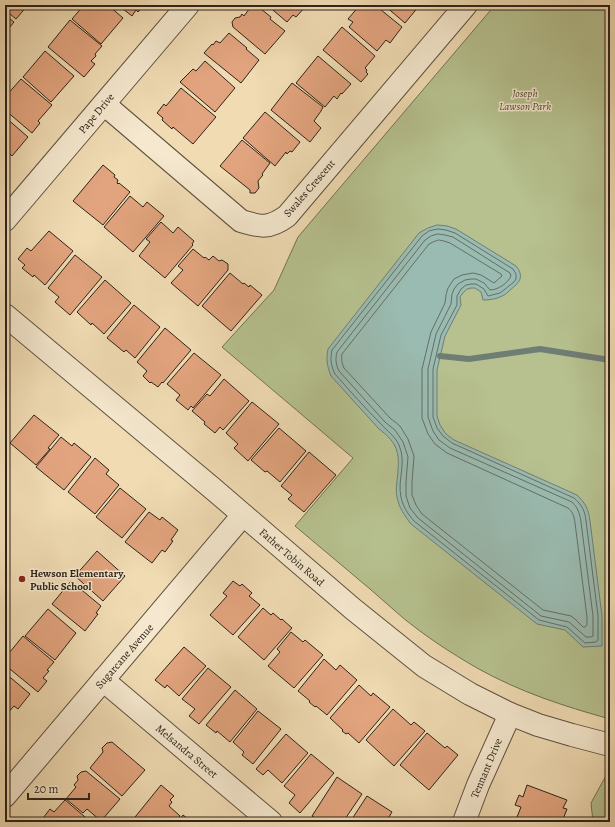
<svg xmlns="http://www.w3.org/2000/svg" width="615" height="827" font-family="Alegreya,serif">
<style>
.green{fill:#b6c18f;stroke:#727254}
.water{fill:#9abbb1;stroke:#6e7e75}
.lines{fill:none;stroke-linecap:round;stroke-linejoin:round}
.shore{stroke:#646f66;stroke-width:1}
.stream{stroke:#6e7e75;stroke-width:6}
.building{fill:#e2a47e;stroke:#2d231a}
.minor-casing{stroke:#5e5140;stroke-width:24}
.minor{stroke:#f5e8ce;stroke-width:22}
.poi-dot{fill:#8f2418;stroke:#f5e8ce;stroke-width:1.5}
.labels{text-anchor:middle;stroke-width:3;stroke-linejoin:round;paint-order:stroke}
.park-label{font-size:11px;font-style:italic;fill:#4f4a37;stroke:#f5e8ce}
.street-label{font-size:11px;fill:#2d231a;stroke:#f5e8ce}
.poi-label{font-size:11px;font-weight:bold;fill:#2d231a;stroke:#f5e8ce;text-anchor:start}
</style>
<rect width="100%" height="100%" fill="#f0dbb3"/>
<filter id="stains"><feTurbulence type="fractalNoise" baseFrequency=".005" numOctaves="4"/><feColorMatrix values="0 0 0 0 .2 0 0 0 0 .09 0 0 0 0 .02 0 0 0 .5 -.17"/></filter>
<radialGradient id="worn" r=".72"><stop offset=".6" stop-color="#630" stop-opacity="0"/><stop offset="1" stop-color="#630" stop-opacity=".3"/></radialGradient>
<g class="green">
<path d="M495,5H610V719C563,706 520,692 477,668C451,653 425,636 402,617C391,608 381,598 370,589C345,568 320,547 295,526L353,458L222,347L274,290L298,237Z"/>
<path d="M608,772H610V822H593L591,803Z"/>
</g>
<path class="water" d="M437,225L447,226L456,229L516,266C525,277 519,283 510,290C508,292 505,295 502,296C497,299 489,300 483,300L481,292L475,288H471L467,289L462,294L460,297L461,305L445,336L437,370V416L440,425L446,434L454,440L577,495C586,504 588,508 590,521L602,616V646L583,647L565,630L537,624L411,524C405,516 399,508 397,497C395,488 398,478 398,469C400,450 394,440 379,429L331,376C327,366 326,359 328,349L419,233L428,228Z"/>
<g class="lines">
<g class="shore">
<path d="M438,229L446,230L455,233L513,269L516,274V279L514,282L500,293L488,296L484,289L476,284H471L466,285L461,289L457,296V305L441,335L433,369V417L437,428L443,436L452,443L574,498C582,505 585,511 586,521L598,616V640L596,642L585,643L567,627L539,620L414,521C408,514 403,507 401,497C397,479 407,464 399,445C395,436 387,431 381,424C365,408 350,391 335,374C331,366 330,359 332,350L422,236L429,231Z"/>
<path d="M438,234L445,235L453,237L510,273L511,276C508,283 498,290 490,290L484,283L476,279H471L465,280L458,284L454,289L452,294L451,304L436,334L428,369V417L433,431L439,440L450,448L572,502C578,508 580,514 581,522L593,616V636L591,637H586L569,622L541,616L418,518L410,508L406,496V482L408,457L403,442L395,430L385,422L339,371C336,365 335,359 337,352L425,240L431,236Z"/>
<path d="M439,240L444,241L450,243L501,274L502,276L494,283L481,275L473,273L462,275L454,279L448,288L446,295L445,303L431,332L422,369V418L428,434L435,444L447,453L568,508C573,512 574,516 575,523L587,617V625L585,627H583L575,619L571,616L543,610L422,514L416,505L412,495V482L414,456L408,439L400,426L390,418L344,368C342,364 341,359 342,354L429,244L433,242Z"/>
</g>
<path class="stream" d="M440,356L469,359L540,349L610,360"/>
</g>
<g class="building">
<path d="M5,5H28L16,19L5,10Z"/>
<path d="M84,5H108L123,18L101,44L72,19Z"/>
<path d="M118,5H144L138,12L136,10L132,16Z"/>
<path d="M252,5H256L271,17L270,19L285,31L265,54L233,27L232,22L235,18L240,17L242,14L244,16Z"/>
<path d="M267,5H307L296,17L293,15L287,22Z"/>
<path d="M367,5H375L402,27L390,43L386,40L377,51L349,27L353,22L348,19L359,6L363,9Z"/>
<path d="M384,5H417L419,6L405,23Z"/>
<path d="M5,15L14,22L5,33Z"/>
<path d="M70,20L102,46L95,54L96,56L91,61L95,64L84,77L48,47Z"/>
<path d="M342,27L375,56L365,68L367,70L366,72L368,74L361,82L323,50Z"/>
<path d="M229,33L247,48L246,49L259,60L241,83L204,53L212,44L213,45L216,41L220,43Z"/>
<path d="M45,51L74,76L51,102L23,77Z"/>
<path d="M318,56L351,84L342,94L341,93L337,99L334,96L325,107L296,83Z"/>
<path d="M205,61L235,88L215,112L180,82L193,69L196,71Z"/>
<path d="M21,79L52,105L38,121L40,123L32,133L5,110V97Z"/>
<path d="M292,83L323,107L321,111L314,121L321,128L310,142L271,110Z"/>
<path d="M181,88L216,117L193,144L173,127L172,129L162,120L163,118L157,113L164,104L166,106Z"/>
<path d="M265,112L300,142L292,152L290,151L287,154L286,152L275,166L243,138Z"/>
<path d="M5,117L28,137L12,156L10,154L5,159Z"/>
<path d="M242,140L270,163L262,174L263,175L258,181L259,188L255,193H250V190L220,166Z"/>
<path d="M103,165L115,175L114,177L118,180L117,183L118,184L119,183L130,192L103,225L73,201Z"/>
<path d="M130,196L143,207L147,202L164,216L133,252L104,227Z"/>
<path d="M161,222L173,233L178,227L194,241L192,244L193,245L165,278L139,256L150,242L146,239Z"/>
<path d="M49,231L73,251L45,285L34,275L33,277L22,268L25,265L18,259L27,248L31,251Z"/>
<path d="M193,249L204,258L205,257L209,260L213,256L219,261L222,260L228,264V270L198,306L171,283L183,270L178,266Z"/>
<path d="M75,255L102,277L70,315L55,302L59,297L48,288Z"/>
<path d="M230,273L243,284L244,283L249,287L250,285L262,295L231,331L202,306Z"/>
<path d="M105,280L131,303L104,334L92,323L91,325L77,312Z"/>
<path d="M134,305L160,327L135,358L126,350L124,352L107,338Z"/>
<path d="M165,328L191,350L163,383L162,382L158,387L151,382L150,383L143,376L147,371L137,362Z"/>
<path d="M194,353L221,375L193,408L191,406L188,410L176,400L180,395L167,384Z"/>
<path d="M224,379L249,401L223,430L220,427L215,433L204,424L205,422L192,411L207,394L210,396Z"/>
<path d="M252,402L279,424L248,461L234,448L238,444L226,433Z"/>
<path d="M34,415L59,435L48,448L50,449L36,465L10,443Z"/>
<path d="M279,428L306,451L280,482L267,471L265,472L251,460Z"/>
<path d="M61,437L72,446L74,443L91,457L64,490L36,467Z"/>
<path d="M309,452L336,475L304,512L288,499L292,495L281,486Z"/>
<path d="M95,458L109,470L106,474L119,485L95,514L68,492Z"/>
<path d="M120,488L146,509L122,538L96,517Z"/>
<path d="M149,512L160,520L162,517L178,530L171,540L173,541L165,552L162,550L152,563L125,542Z"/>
<path d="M97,551L125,576L103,601L75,576Z"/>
<path d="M71,581L101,606L96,613L98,614L85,631L52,604Z"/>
<path d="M233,581L240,586L242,584L252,593L249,596L260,605L233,635L210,615L227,596L223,593Z"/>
<path d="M263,608L271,615L273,613L281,620L282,619L292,628L264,660L238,637Z"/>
<path d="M48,609L76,633L55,660L25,636Z"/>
<path d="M291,632L303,642L305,640L323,655L294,688L268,666L280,652L277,649Z"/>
<path d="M23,636L54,662L47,670L49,671L43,678L47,681L38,692L5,665V658Z"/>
<path d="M184,647L206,666L179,696L167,685L165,688L155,680Z"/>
<path d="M324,659L336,670L340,665L357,680L327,715L316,706L315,707L309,702L310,701L298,691Z"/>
<path d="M208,668L231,687L199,724L189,716L195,709L182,699Z"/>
<path d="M5,673L30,694L18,709L14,706L5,716Z"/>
<path d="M359,685L371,696L373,693L390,707L359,743L348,733L346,734L342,731L343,730L330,718Z"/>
<path d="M235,690L257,709L230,742L217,731L216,733L206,725Z"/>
<path d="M393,709L411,725L414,722L425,731L394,766L366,740Z"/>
<path d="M258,711L281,729L253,764L242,755L244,752L233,742Z"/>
<path d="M427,733L445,748L447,746L458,755L429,790L400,765Z"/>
<path d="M286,734L308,753L282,783L268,770L263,775L256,769Z"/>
<path d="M112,742L145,770L122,796L90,768L103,752L102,748L107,743Z"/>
<path d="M311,754L334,773L300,813L289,803L295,795L284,786Z"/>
<path d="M86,771L120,799L101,821L87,809L83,813L66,799L76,787L74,785L78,780L77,776L81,772Z"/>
<path d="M337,777L362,794L343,822H329L322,817L319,821L312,816Z"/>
<path d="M161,785L174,796L170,800L172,802L169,806L180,816L175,822H131Z"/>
<path d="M527,785L567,800L563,808L567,809L562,822H515L521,807L515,805L519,795L523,797Z"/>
<path d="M367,796L392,812L386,822H350Z"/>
<path d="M65,800L91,822H40L50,809L54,812Z"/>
<path d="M183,815L192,822H178Z"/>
</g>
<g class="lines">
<defs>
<g id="minor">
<path d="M104,104L241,221C261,227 269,229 287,216L466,5"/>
<path d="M5,220L188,5"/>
<path d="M5,315L212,488L353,609L424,666L470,694L510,714L538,725L572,735L610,745"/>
<path d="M103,680L271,822"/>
<path d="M5,796L243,515"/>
<path d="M464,822L478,785L510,714"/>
</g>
</defs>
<use href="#minor" class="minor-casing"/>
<use href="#minor" class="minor"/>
</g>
<circle class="poi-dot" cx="22" cy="579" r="4"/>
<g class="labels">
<g class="park-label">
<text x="525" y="97">Joseph<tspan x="525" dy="13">Lawson Park</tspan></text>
</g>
<g class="street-label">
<text transform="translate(96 113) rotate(-50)" y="4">Pape Drive</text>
<text transform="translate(309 188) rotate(-49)" y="4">Swales Crescent</text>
<text transform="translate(292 557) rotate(41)" y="4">Father Tobin Road</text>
<text transform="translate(124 656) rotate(-49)" y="4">Sugarcane Avenue</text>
<text transform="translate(187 751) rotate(40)" y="4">Melsandra Street</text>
<text transform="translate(486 768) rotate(-67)" y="4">Tennant Drive</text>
</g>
<g class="poi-label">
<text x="30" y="577">Hewson Elementary<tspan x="30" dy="13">Public School</tspan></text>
</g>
</g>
<rect width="615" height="827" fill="none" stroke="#f0dbb3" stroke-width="20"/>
<rect x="6" y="6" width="603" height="815" fill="none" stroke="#2d231a" stroke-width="2"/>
<rect x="10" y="10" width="595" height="807" fill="none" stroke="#2d231a"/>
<path d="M28 793v6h61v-6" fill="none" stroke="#2d231a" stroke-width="2"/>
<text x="34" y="793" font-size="12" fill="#2d231a" stroke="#f5e8ce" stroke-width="3" paint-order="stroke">20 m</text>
<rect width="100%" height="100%" filter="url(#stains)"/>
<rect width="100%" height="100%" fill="url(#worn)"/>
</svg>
